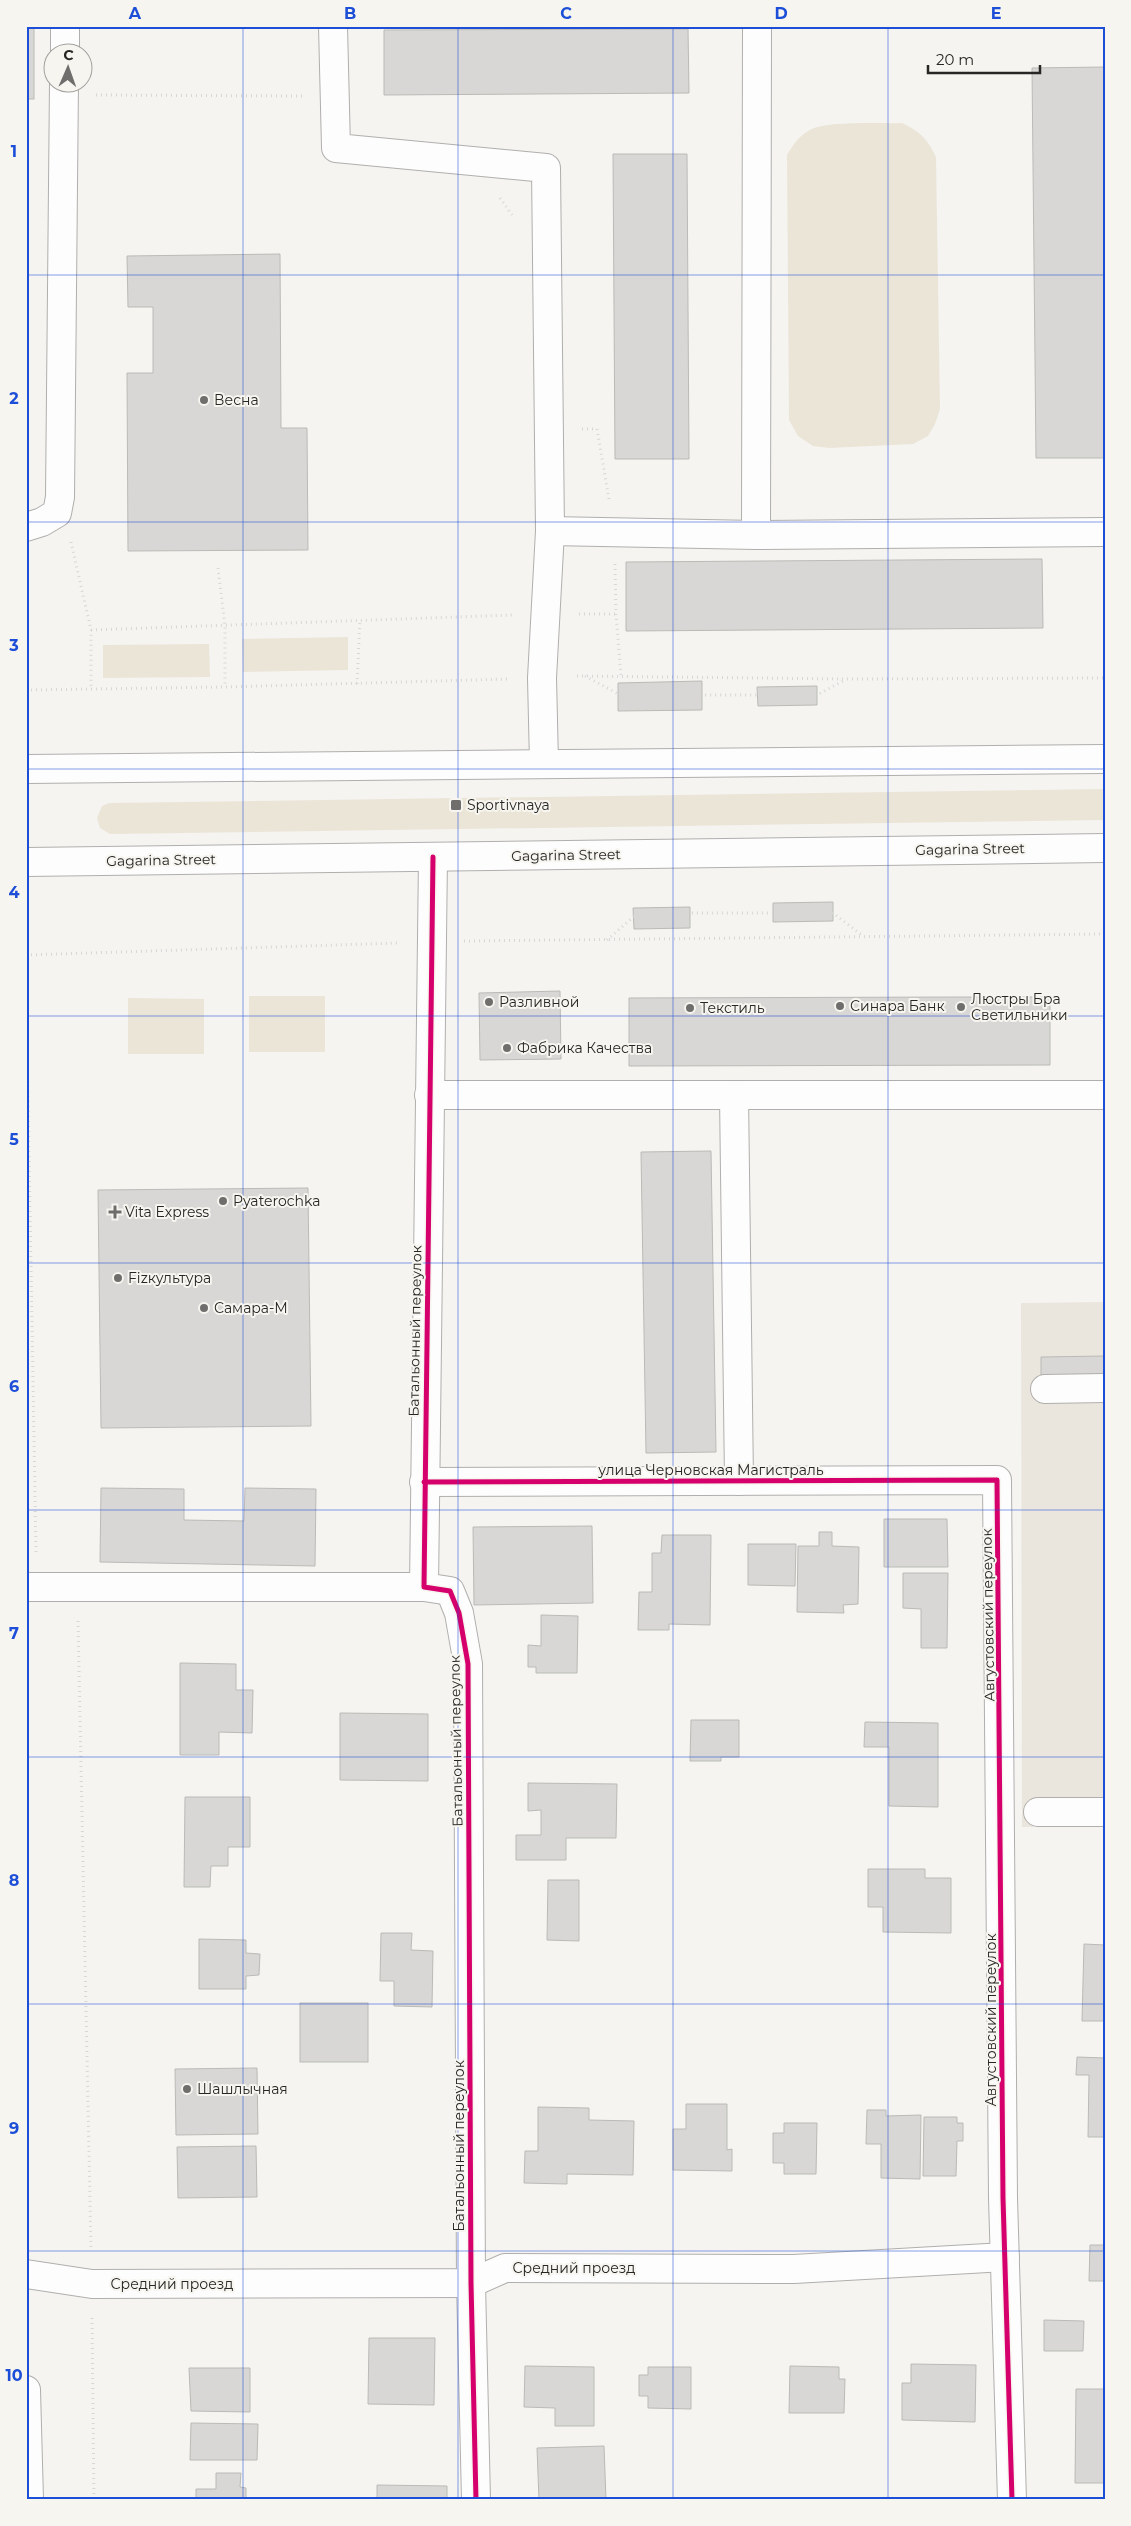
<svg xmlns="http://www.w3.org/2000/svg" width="1131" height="2526" font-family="Montserrat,sans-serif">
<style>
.built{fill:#eae6de}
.green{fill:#ebe5d8}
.building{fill:#d8d7d5;stroke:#babab7}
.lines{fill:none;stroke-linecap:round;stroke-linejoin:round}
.minor-casing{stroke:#b0afad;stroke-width:30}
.major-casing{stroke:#b0afad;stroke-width:30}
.path{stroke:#d7d7d7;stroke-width:3;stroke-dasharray:1 4;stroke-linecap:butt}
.minor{stroke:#fefdfd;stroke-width:28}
.major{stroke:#fefdfd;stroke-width:28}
.cycleway-casing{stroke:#f7f5ef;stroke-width:8}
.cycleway{stroke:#d6006c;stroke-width:5}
.grid{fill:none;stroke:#1d4ed8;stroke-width:1;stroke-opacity:0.55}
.poi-dot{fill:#6f6e6c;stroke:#f7f5ef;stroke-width:2}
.labels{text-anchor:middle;stroke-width:4;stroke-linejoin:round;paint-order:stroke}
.poi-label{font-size:14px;fill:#272624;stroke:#f7f5ef;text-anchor:start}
.street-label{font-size:14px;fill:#272624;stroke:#f7f5ef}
.neatline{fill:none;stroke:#1d4ed8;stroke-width:2}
.grid-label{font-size:16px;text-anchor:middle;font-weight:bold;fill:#1d4ed8}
</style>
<rect width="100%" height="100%" fill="#f5f4f1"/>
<path class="built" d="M1105,1302V1826L1022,1827L1021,1303Z"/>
<g class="green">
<path d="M902,123C919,131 928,139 936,157L940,409L935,424L928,436L913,444L829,448L813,446L798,436L789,420L787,155C793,145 798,137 808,131C826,120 879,124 902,123Z"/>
<path d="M348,637V670L243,672L242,639Z"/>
<path d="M209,644L210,677L103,678V645Z"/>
<path d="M1105,789V820L110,834L100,828L97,818L102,806L109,803Z"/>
<rect x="249" y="996" width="76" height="56"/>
<path d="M128,998L204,999V1054H128Z"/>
</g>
<g class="building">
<rect x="26" y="26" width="8" height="73"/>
<path d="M688,29L689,93L384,95V30Z"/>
<path d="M1105,67V458H1036L1032,68Z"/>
<path d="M613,154H687L689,459H615Z"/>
<path d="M280,254L281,428H307L308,550L128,551L127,373H153V307H128L127,256Z"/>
<path d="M1042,559L1043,628L626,631V562Z"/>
<path d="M702,681V710L618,711V683Z"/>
<path d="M817,686V705L758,706L757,687Z"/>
<path d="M833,902V921L773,922V903Z"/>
<path d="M690,907V928L634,929L633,908Z"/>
<path d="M560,991L561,1059L480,1060L479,993Z"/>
<path d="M959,997H1050V1065L629,1066V998Z"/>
<path d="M711,1151L716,1452L646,1453L641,1152Z"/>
<path d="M308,1188L311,1426L101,1428L98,1190Z"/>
<path d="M1105,1356V1385H1041V1357Z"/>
<path d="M101,1488L184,1489V1520L244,1521L245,1488L316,1489L315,1566L100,1562Z"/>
<path d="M884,1519H947L948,1567H884Z"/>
<path d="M592,1526L593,1603L474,1605L473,1527Z"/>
<path d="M819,1532H832V1546L859,1547L858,1604L843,1605L844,1613L797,1612L798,1546H819Z"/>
<path d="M662,1535H711L710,1625L669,1624V1630H638L639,1592H652V1553H661Z"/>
<path d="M748,1544H796L795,1586L748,1585Z"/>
<path d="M903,1573H948L947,1648H921V1609L903,1608Z"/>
<path d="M541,1615L578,1616L577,1673H536V1667H528V1645L541,1646Z"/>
<path d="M180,1663L236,1664V1690H253L252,1733L219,1732V1755H180Z"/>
<path d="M340,1713L428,1714V1781L340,1780Z"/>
<path d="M691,1720H739V1757H721V1761H690Z"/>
<path d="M865,1722L938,1723V1807L889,1806V1747H864Z"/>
<path d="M528,1783L617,1784L616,1838H566V1860H516V1835H541V1810L528,1811Z"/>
<path d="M185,1797H250V1847H228V1866H211L210,1887H184Z"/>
<path d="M868,1869H925V1878H951V1933L883,1932V1907H868Z"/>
<path d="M548,1880H579V1941L547,1940Z"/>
<path d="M381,1933H412L411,1950L433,1951L432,2007L394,2006V1981H380Z"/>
<path d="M199,1939L246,1940V1953L260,1954L259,1975L246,1976V1989H199Z"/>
<path d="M1084,1944L1105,1945V2021H1082Z"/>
<rect x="300" y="2003" width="68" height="59"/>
<path d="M1077,2057L1105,2058V2137H1088L1089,2075H1076Z"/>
<path d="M257,2068L258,2134L176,2135L175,2069Z"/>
<path d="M686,2104H727V2150L732,2149V2171L673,2170V2129H686Z"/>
<path d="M538,2107L589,2108V2120L634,2121L633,2175L567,2174V2184L524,2183L525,2151H538Z"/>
<path d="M867,2110H886V2116L921,2115L920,2179L881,2178V2144H866Z"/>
<path d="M924,2117H957V2123H963V2141H957L956,2176H923Z"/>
<path d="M784,2123H817L816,2174H784V2163H773V2133H784Z"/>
<path d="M256,2146L257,2197L178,2198L177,2147Z"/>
<path d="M1090,2245H1105V2281H1089Z"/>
<path d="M1044,2320L1084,2321L1083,2351H1044Z"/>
<path d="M369,2338H435L434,2405L368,2404Z"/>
<path d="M911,2364L976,2365L975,2422L902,2420V2383H911Z"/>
<path d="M525,2366L594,2367V2426H555V2408L524,2407Z"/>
<path d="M790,2366L839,2367V2379H845L844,2413H789Z"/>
<path d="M648,2367H691V2409L648,2408V2396H639V2375H648Z"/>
<path d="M189,2368H250V2412L191,2411Z"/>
<path d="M1076,2389H1105V2483H1075Z"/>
<path d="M191,2423L258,2424L257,2460H190Z"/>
<path d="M604,2446L606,2500H539L537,2448Z"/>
<path d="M216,2473H241L240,2487L246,2488V2500H196V2489H216Z"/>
<path d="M377,2485L447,2486V2500H377Z"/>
</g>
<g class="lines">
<defs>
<g id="minor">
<path d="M333,26L336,148L546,168L550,531L542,678L544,763"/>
<path d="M65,52V26"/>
<path d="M26,527L42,522L57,513L60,497L64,82"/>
<path d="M550,531L756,535L1105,532"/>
<path d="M756,535L757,26"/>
<path d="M433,857L424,1587L450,1591L459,1613L468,1664L471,2283L476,2500"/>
<path d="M429,1095H1105"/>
<path d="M734,1095L739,1481"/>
<path d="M1045,1389L1105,1388"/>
<path d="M424,1482L997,1480L1003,2198L1012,2500"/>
<path d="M26,1587H424"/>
<path d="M1038,1812H1105"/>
<path d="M26,2274L92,2284L471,2283L505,2268L794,2269L1005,2257"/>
<path d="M26,2390L29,2500"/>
</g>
<g id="major">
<path d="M26,769L1105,759"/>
<path d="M26,862L1105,848"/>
</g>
</defs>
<use href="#minor" class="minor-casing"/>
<use href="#major" class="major-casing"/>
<g class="path">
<path d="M96,95L302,96"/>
<path d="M500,198L512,215"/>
<path d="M582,429H597L609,499"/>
<path d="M71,542L91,630V689"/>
<path d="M615,564L616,614L621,676"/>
<path d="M218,568L225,626V687"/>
<path d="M579,614H616"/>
<path d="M91,630L512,615"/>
<path d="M577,676L847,679L1105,678"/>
<path d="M585,676L620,695H817L845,680"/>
<path d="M357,684L360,620"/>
<path d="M26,690L225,687L508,679"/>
<path d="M607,940L638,913H833L863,936"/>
<path d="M464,941L1105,934"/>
<path d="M26,955L398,943"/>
<path d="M26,981L36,1553"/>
<path d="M78,1621L91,2249"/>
<path d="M92,2318L94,2500"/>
</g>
<use href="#minor" class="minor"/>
<use href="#major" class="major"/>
<defs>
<g id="cycleway">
<path d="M433,857L424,1587L450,1591L459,1613L468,1664L471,2283L476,2500"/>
<path d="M424,1482L997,1480L1003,2198L1012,2500"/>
</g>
</defs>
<use href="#cycleway" class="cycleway-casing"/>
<use href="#cycleway" class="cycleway"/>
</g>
<path class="grid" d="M243,26V2500M458,26V2500M673,26V2500M888,26V2500M26,275H1105M26,522H1105M26,769H1105M26,1016H1105M26,1263H1105M26,1510H1105M26,1757H1105M26,2004H1105M26,2251H1105"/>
<g class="poi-dot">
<circle cx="204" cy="400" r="5"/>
<rect x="450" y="799" width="12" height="12" rx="2.5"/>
<circle cx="489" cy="1002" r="5"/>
<circle cx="840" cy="1006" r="5"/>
<circle cx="961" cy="1007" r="5"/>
<circle cx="690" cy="1008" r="5"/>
<circle cx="507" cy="1048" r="5"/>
<circle cx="223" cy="1201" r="5"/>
<path d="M112.5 1204.5h5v5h5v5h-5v5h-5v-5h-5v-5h5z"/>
<circle cx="118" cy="1278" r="5"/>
<circle cx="204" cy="1308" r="5"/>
<circle cx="187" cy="2089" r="5"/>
</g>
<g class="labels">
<g class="poi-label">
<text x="214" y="405">Весна</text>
<text x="467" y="810">Sportivnaya</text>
<text x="971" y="1004">Люстры Бра<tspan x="971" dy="16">Светильники</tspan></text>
<text x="499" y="1007">Разливной</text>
<text x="850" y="1011">Синара Банк</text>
<text x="700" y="1013">Текстиль</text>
<text x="517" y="1053">Фабрика Качества</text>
<text x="233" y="1206">Pyaterochka</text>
<text x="125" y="1217">Vita Express</text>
<text x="128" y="1283">Fizкультура</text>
<text x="214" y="1313">Самара-М</text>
<text x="197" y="2094">Шашлычная</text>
</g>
<g class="street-label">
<text transform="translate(970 849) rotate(-1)" y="5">Gagarina Street</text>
<text transform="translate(566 855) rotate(-1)" y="5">Gagarina Street</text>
<text transform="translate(161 860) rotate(-1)" y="5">Gagarina Street</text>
<text transform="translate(415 1331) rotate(-89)" y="5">Батальонный переулок</text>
<text x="711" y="1475">улица Черновская Магистраль</text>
<text transform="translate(988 1615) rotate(-91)" y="5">Августовский переулок</text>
<text transform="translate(456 1741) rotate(-91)" y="5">Батальонный переулок</text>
<text transform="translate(991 2020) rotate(-90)" y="5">Августовский переулок</text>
<text transform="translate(459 2146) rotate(-90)" y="5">Батальонный переулок</text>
<text x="574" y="2273">Средний проезд</text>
<text x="172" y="2289">Средний проезд</text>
</g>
</g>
<rect width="1131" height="2526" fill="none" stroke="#f7f5ef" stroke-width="55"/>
<g transform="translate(68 68) rotate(2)"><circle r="24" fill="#f7f5ef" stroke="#a4a29e"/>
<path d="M0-4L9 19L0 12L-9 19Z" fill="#6f6e6c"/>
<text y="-8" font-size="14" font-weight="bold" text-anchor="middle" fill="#272624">С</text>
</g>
<path d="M928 65v8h112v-8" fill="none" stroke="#272624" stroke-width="2.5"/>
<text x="936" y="65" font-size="15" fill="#272624" stroke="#f7f5ef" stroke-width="4" paint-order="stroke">20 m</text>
<rect x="28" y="28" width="1076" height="2470" class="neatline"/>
<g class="grid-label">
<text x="135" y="19">A</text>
<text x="350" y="19">B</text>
<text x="566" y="19">C</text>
<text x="781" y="19">D</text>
<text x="996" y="19">E</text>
<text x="14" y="157">1</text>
<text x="14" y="404">2</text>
<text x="14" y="651">3</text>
<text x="14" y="898">4</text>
<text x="14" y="1145">5</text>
<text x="14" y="1392">6</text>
<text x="14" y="1639">7</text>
<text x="14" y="1886">8</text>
<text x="14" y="2134">9</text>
<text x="14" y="2381">10</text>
</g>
</svg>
